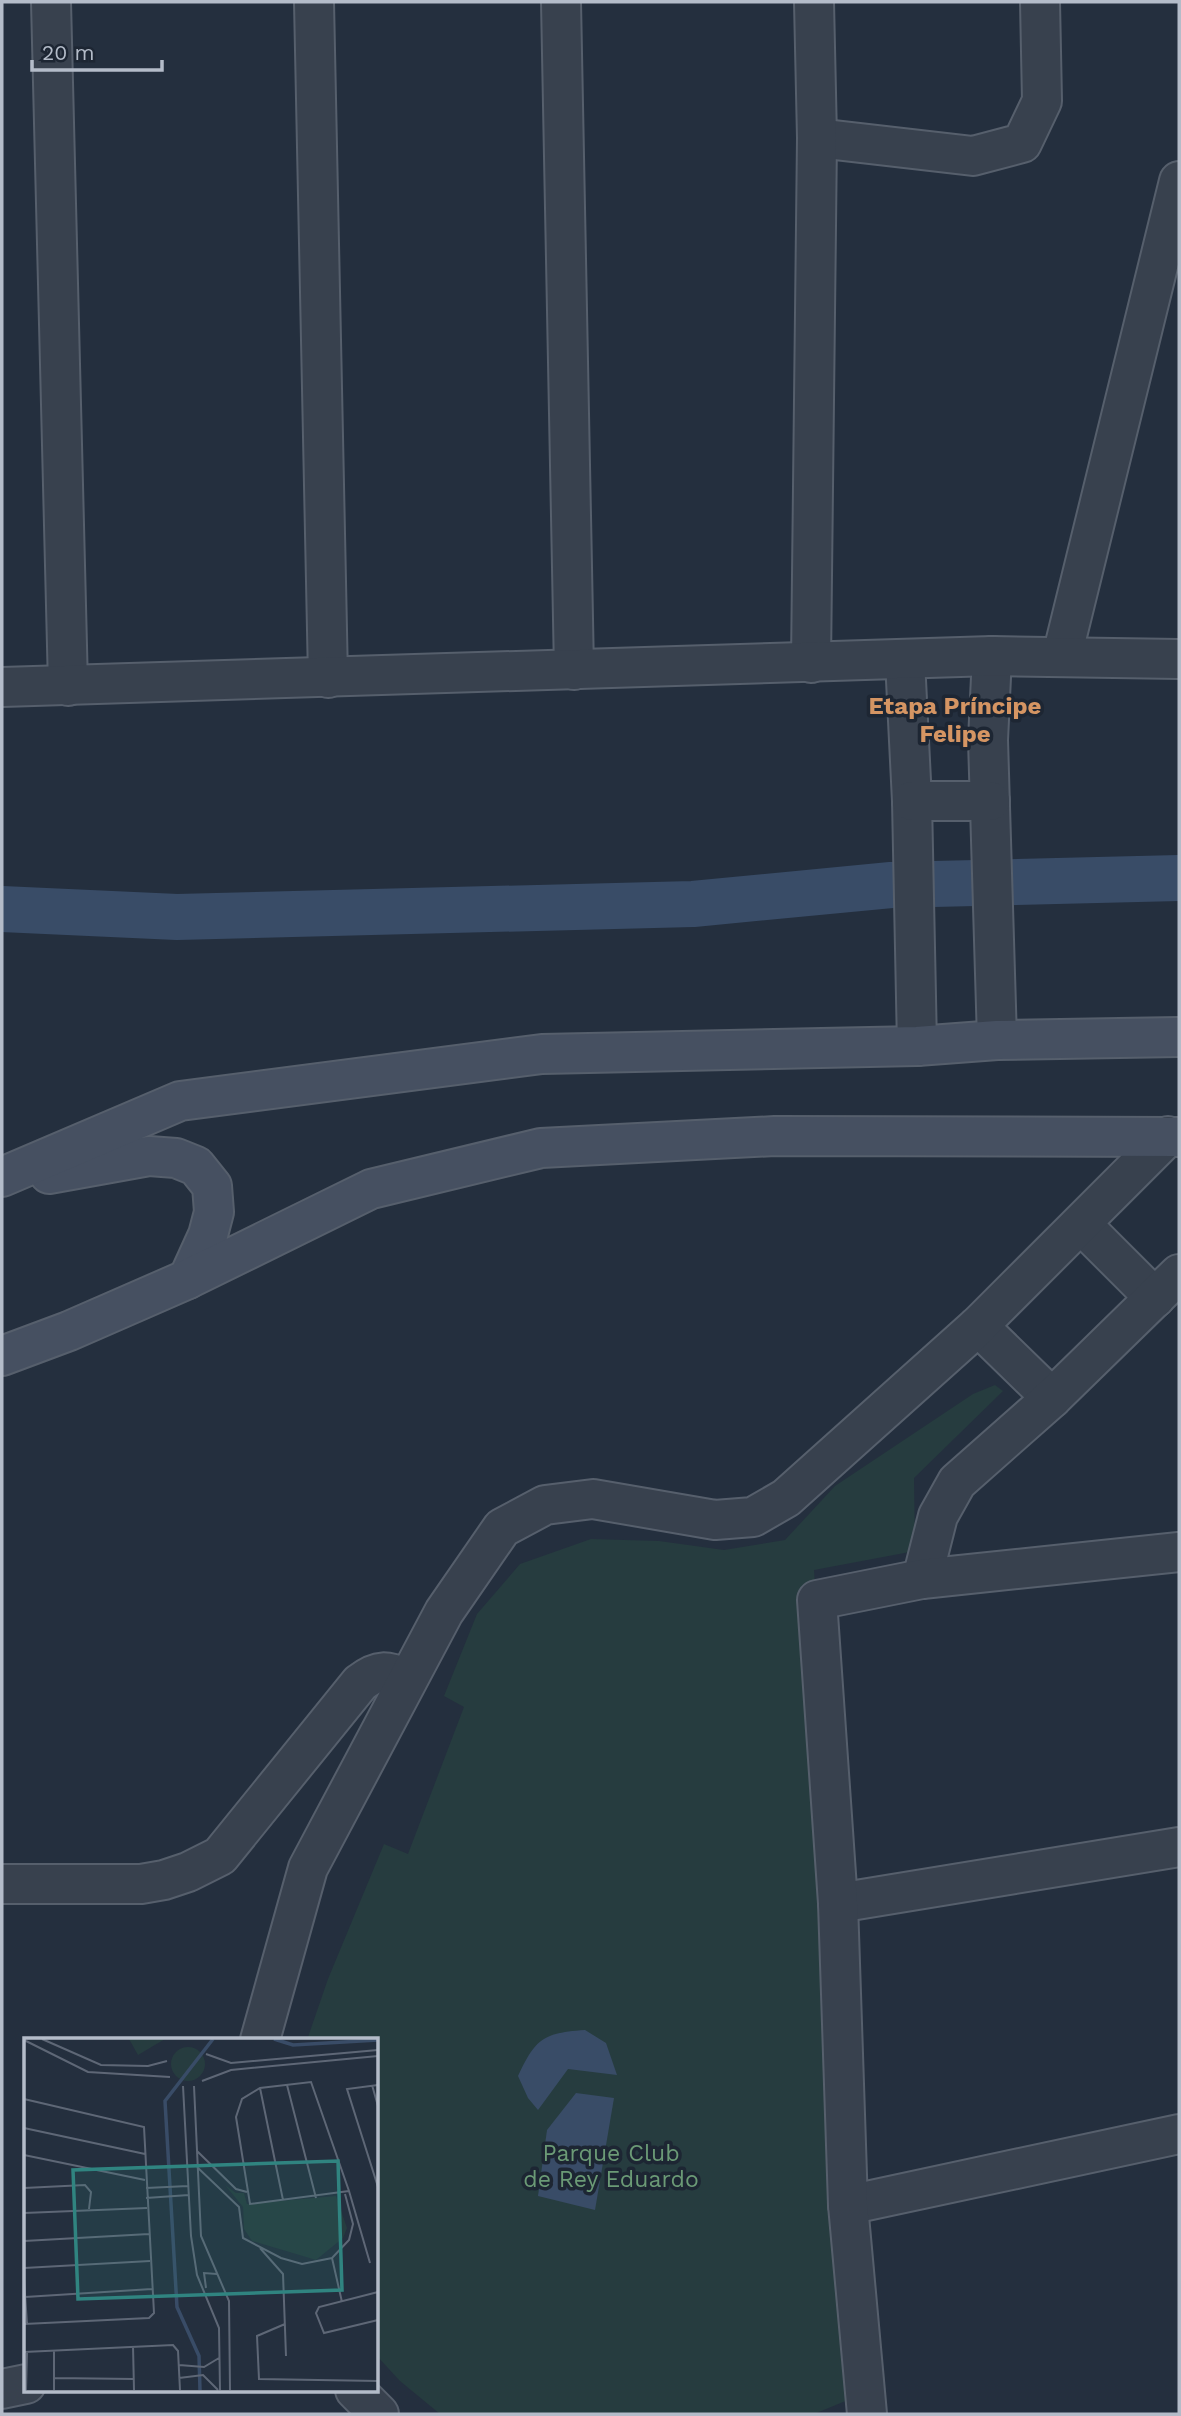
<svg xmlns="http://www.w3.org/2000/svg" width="1181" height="2416" font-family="'Work Sans',sans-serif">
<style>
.green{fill:#263c3f}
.water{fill:#394c67}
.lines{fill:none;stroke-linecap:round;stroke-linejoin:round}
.canal{stroke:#394c67;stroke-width:46}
.street-casing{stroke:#565f6c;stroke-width:42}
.secondary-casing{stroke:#565f6c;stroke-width:42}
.street{stroke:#38414e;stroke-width:38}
.secondary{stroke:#465061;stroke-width:38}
.labels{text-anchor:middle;stroke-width:7;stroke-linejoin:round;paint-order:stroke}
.park-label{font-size:23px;fill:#6b9a76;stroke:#1d2633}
.neighbourhood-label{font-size:24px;font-weight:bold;fill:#d59563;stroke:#1d2633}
.inset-river{fill:none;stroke:#394c67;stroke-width:3.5}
.inset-road{fill:none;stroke:#5e6776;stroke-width:2}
.view{fill:#308480;fill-opacity:0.15;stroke:#308480;stroke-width:3.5}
.inset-edge{fill:none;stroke:#b4bcc9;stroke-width:3.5}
</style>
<rect width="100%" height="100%" fill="#242f3e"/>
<path class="green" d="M995,1385L1003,1391L914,1478L915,1551L814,1570L860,2395L814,2414H440L400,2381L376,2355V2040H307L328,1979L384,1844L408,1854L464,1707L444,1696L477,1614L520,1564L591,1539L659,1541L724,1550L785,1540L835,1486L973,1394Z"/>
<g class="water">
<path d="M585,2030L606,2043L617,2075L568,2069L538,2110L528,2098L518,2076C536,2038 543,2033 585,2030Z"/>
<path d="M576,2093L614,2098L595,2210L538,2196L547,2130Z"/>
</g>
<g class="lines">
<path class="canal" d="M2,909L177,917L693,904L891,885L1179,878"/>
<defs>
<g id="street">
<path d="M51,2L68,686"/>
<path d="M314,2L328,678"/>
<path d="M561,2L574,670"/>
<path d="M817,138L973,156L1022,143L1042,101L1040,2"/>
<path d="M992,656L988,740L997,1040"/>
<path d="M1062,656L1179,181"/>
<path d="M905,660L912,801L917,1046"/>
<path d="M811,663L817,138L814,2"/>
<path d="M2,687L992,656L1179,659"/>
<path d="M912,801H990"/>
<path d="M1081,1224L1155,1298"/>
<path d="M978,1326L1052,1398"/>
<path d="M922,1579L938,1516L957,1482L1052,1398L1179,1274"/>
<path d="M2,1884H141L164,1880L188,1872L220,1856L360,1683C378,1669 387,1670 407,1679"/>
<path d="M838,1903L1179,1847"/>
<path d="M260,2040L308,1868L444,1612L502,1528L545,1505L593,1499L715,1520L753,1517L786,1498L978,1326L1168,1136"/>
<path d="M848,2205L1179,2134"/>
<path d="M2,2389L26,2384"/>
<path d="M355,2390L379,2414"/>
<path d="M867,2414L848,2205L838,1903L817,1600L922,1579L1179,1552"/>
</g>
<g id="secondary">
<path d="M49,1174L149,1156L176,1158L196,1166L212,1186L214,1212L208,1235L188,1279"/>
<path d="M2,1177L180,1101L542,1054L917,1046L997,1040L1179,1037"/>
<path d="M2,1356L69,1331L188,1279L371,1189L541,1148L775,1136L1179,1137"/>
</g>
</defs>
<use href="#street" class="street-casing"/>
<use href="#secondary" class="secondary-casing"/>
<use href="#street" class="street"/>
<use href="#secondary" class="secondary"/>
</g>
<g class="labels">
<g class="park-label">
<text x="611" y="2161">Parque Club<tspan x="611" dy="26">de Rey Eduardo</tspan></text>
</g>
<g class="neighbourhood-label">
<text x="955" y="714">Etapa Príncipe<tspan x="955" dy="28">Felipe</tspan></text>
</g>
</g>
<g transform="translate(24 2038)">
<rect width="354" height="354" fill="#242f3e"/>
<path d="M105,1H141L114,17ZM147 26a17 17 0 1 1 34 0a17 17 0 1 1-34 0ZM201,147L212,155H220L223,166L312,158L323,190L319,200L292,222L228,203L220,191L219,169Z" fill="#263c3f"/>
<path class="inset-river" d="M250,1L269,7L354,2M176,352L175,318L153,269L141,63L189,1"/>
<path class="inset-road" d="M18,1L77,27L124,28L143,23M0,2L64,34L146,39M182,16L207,25L354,12M178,43L207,32L354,18M263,47L292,160M348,47L354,68M354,47L323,51L354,149M159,48L167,198L173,237L195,290L196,352M170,48L177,198L205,263L206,352M236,50L259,162M0,61L120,89L130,275L125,280L0,286M0,90L121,116M173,113L212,151L223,154M0,117L121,142M173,129L215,169L219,200L257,220L278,226L308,220L325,202L329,186L321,156M0,150L61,147L67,154L65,171M122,150L164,148M325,153L226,166L212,79L218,61L236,50L287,44L325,153L346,225M122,160L165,157M0,175L123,170M0,203L125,196M236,210L259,236L262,318M308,220L318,264M0,230L126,223M0,241L3,286M182,250L180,235L193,236M354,254L295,269L292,275L300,295L354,282M1,259L128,251M261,286L233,298L235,341L354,343M109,308L110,352M30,312V352M0,314L149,307L154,313L156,352M155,327L180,329L195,320M30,340L110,341M155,340L179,337L194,352M2,352L3,314"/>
<path class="view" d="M314,123L318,252L54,261L49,132Z"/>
<rect width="354" height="354" class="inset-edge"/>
</g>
<rect width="1181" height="2416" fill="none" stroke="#b4bcc9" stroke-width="7"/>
<path d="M32 60v10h130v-10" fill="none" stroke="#b4bcc9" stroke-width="3.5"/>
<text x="42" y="60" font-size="21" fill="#b4bcc9" stroke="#1d2633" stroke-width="5" paint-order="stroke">20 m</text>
</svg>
